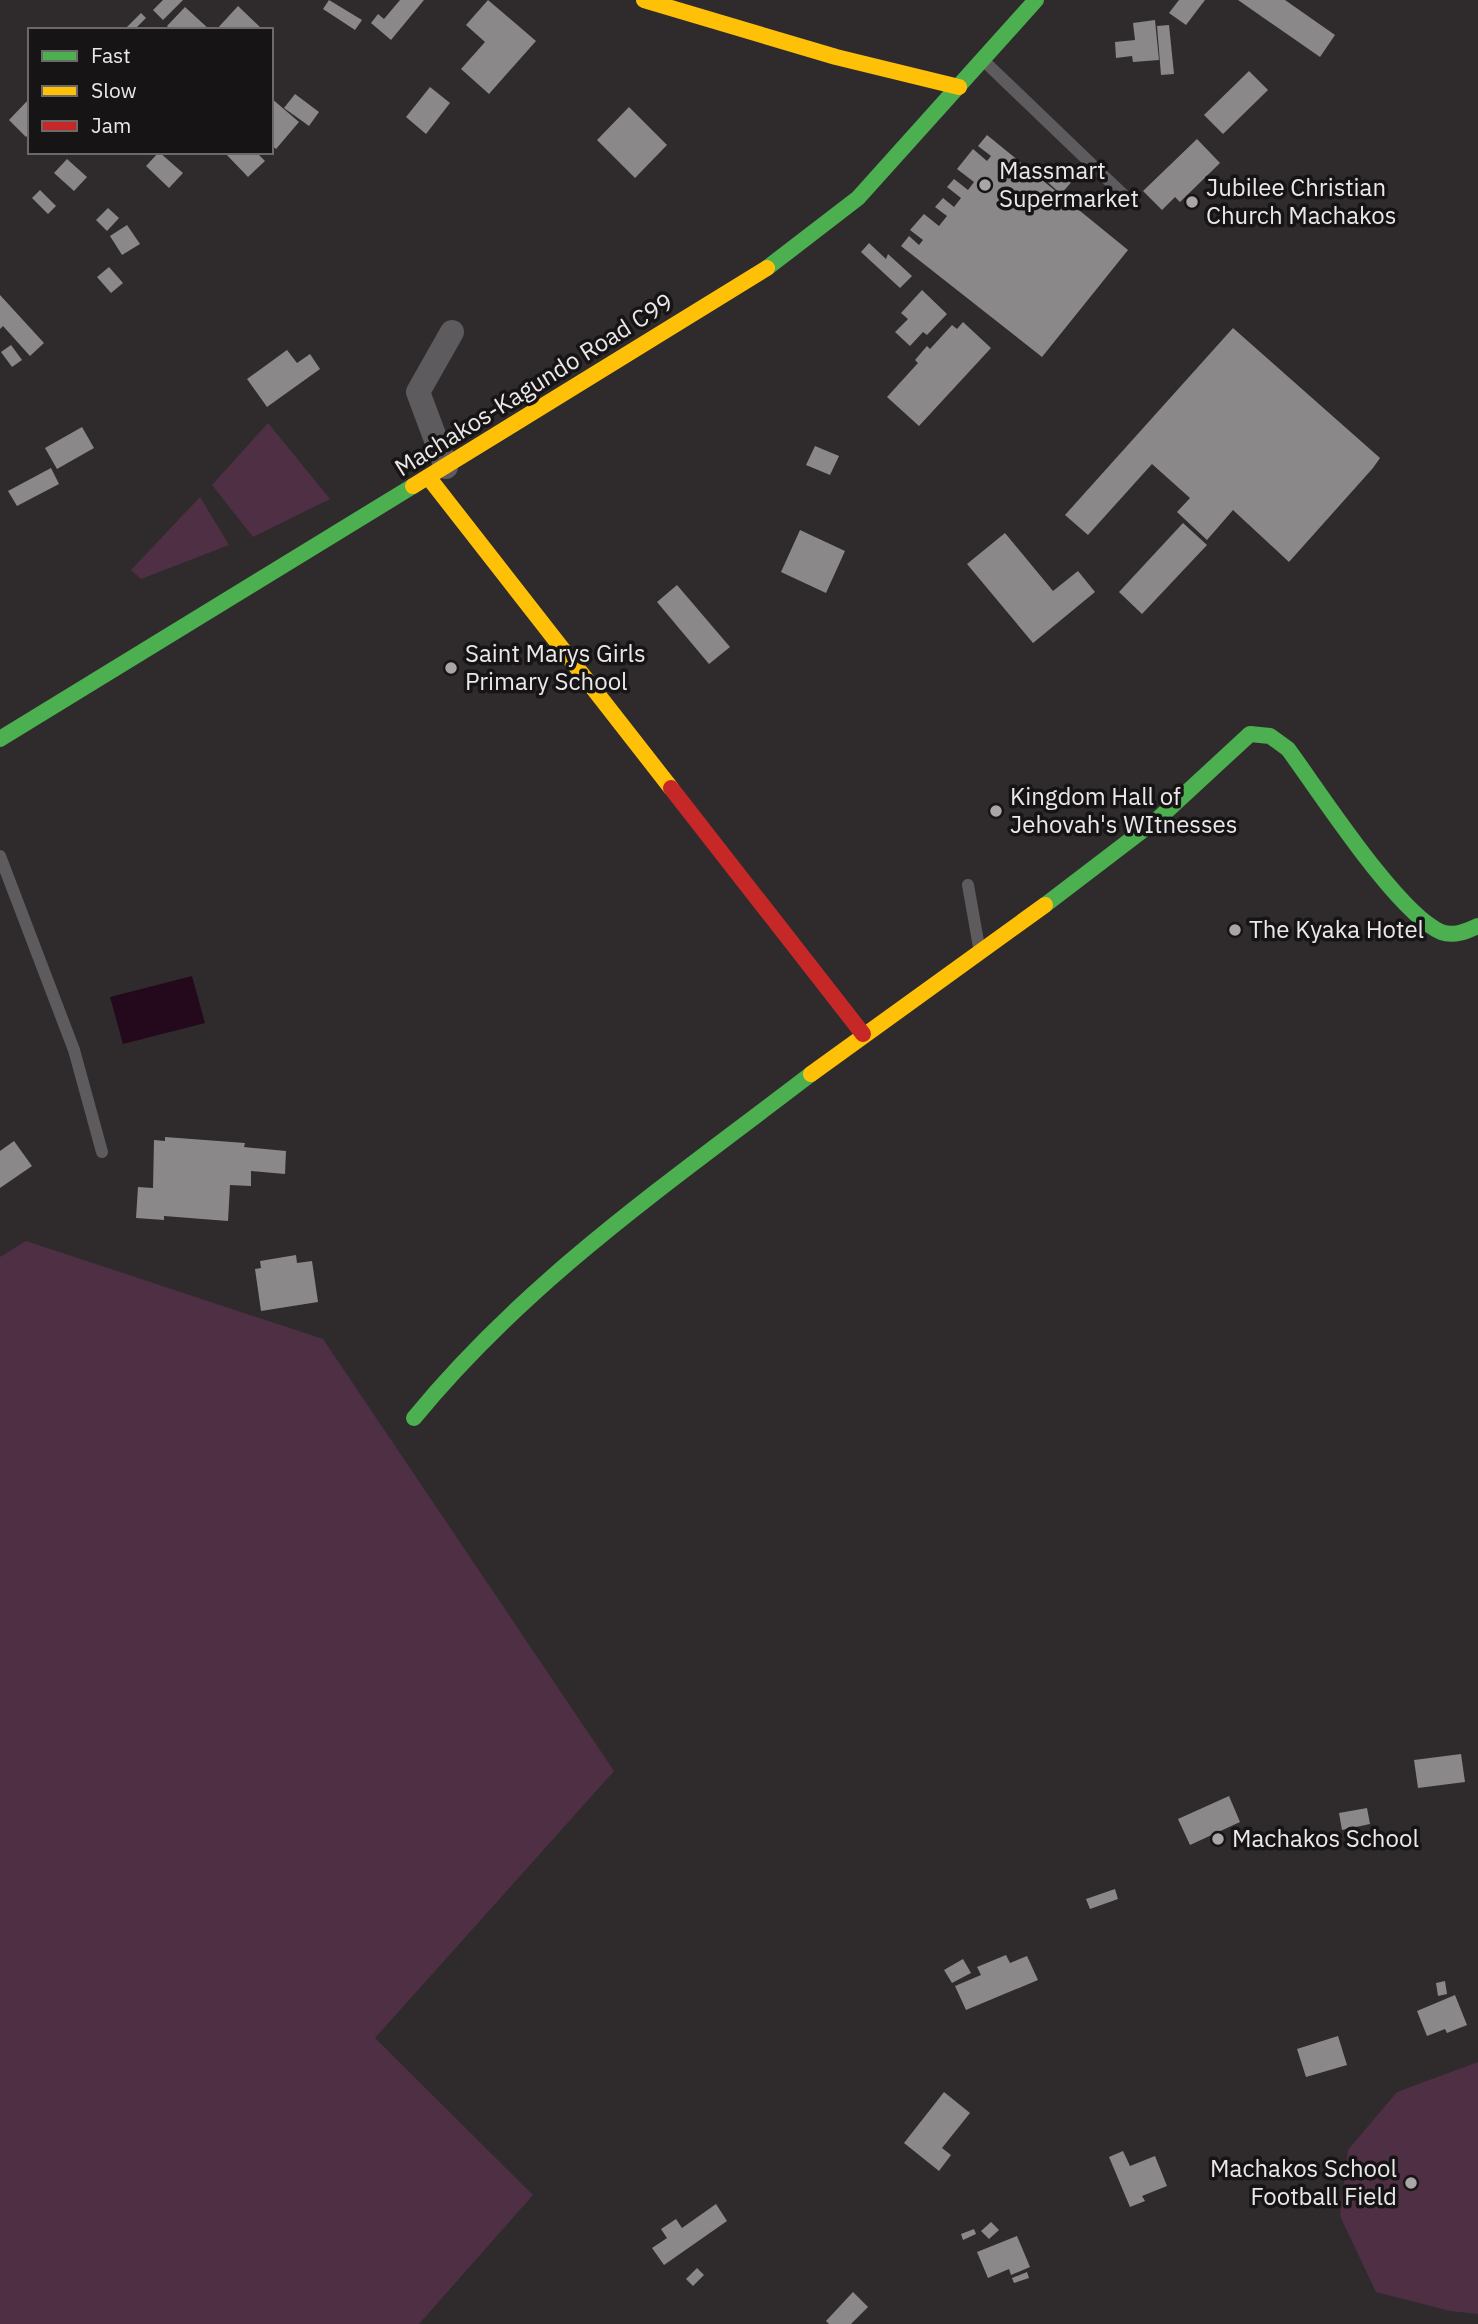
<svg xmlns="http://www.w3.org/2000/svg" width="1478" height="2324" font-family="'IBM Plex Sans',sans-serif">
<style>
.green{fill:#4e2f44}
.water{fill:#24081c}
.building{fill:#8b888a}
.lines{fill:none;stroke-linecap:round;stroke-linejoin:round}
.lane{stroke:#5d5b5d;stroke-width:12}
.street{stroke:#5d5b5d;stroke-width:24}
.fast{stroke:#4caf50;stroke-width:16}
.slow{stroke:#ffc107;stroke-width:16}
.jam{stroke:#c62828;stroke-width:16}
.poi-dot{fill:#aaa6a8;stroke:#161415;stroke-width:2.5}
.labels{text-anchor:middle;stroke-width:7;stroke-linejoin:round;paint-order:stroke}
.poi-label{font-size:24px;fill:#ece8ea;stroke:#161415;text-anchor:start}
.street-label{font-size:24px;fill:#ece8ea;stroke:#161415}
</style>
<rect width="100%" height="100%" fill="#2f2b2d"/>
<g class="green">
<path d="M268,423L330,499L253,537L212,485Z"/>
<path d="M200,497L229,545L141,579L131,570Z"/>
<path d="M26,1241L323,1339L614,1771L375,2038L533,2195L419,2324H0V1257Z"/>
<path d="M1478,2062V2314L1450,2311L1376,2292L1340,2216L1348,2150L1397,2092Z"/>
</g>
<path class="water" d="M192,976L205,1023L123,1044L110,997Z"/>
<g class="building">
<path d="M163,0H183L163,20L153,10Z"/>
<path d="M329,0L362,20L355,30L323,9Z"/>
<path d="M400,0H424L391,40L371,23L378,14L384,19Z"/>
<path d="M488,0L536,41L489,94L461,69L485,42L466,25Z"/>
<path d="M1179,0H1205L1186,25L1169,13Z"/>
<path d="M1238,0H1285L1335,35L1320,57Z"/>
<path d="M238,6L263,30H216Z"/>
<path d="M185,7L210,30H171L167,26Z"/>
<path d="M141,13L146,18L134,30H124Z"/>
<path d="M1155,20L1159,60L1133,62L1132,56L1116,58L1115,42L1135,40L1133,23Z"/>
<path d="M1169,25L1174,74L1161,75L1157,26Z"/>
<path d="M1249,71L1268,90L1223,134L1204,115Z"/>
<path d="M430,87L450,103L426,134L406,117Z"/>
<path d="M295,94L319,112L309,126L284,108Z"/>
<path d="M30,98V133L26,137L9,120Z"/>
<path d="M271,98L299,122L276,149L271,145Z"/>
<path d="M629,107L667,145L635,178L597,140Z"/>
<path d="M987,135L1128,250L1042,357L901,246L909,236L919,245L923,240L910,230L924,214L939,226L947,216L935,207L943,198L954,207L961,198L947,187L954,179L968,190L974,182L957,169L973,149L987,161L991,156L978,146Z"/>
<path d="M1197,139L1220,163L1180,202L1175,197L1162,210L1143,191Z"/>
<path d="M159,152L183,173L169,188L146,166Z"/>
<path d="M224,152H256L265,161L248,177Z"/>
<path d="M67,159L87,177L74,191L54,173Z"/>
<path d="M1057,163L1074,179L1061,194L1044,179Z"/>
<path d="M40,190L56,206L48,214L32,198Z"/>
<path d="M108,208L119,218L107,231L96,220Z"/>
<path d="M127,225L140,244L122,255L110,236Z"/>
<path d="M869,243L886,259L888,254L912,276L900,288L861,252Z"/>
<path d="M109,267L123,283L111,293L97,277Z"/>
<path d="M922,290L947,314L927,335L923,332L910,346L895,332L908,319L901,313Z"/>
<path d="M0,295L44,343L30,356L3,326L0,329Z"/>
<path d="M963,322L991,348L919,426L887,397L918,363L915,360L927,346L930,349L952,325L957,329Z"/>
<path d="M1233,328L1380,458L1373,468L1289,562L1233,510L1207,540L1177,512L1190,498L1152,464L1088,535L1065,515Z"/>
<path d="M11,345L22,360L12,367L1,352Z"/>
<path d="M287,350L297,363L310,354L320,369L267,407L247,379Z"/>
<path d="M82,427L94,448L57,469L45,448Z"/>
<path d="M815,446L839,456L830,475L806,465Z"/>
<path d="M51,468L59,484L17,506L8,491Z"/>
<path d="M1183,523L1207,545L1142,614L1119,592Z"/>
<path d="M800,530L845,551L826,593L781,572Z"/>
<path d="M1005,533L1053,591L1078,571L1095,592L1033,643L967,564Z"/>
<path d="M677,585L730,647L709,664L657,602Z"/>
<path d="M165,1137L245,1143L244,1147L286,1151L285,1174L251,1171V1186L230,1185L228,1221L164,1216V1220L136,1218L138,1187L153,1188L154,1140L165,1141Z"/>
<path d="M14,1141L32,1166L0,1188V1151Z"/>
<path d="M296,1255L297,1263L312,1261L318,1302L261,1311L255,1269L261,1268L260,1261Z"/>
<path d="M1461,1754L1465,1782L1418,1788L1414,1760Z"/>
<path d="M1229,1796L1240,1822L1190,1845L1178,1819Z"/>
<path d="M1367,1808L1370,1824L1342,1830L1339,1813Z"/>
<path d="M1115,1889L1118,1899L1090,1909L1086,1899Z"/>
<path d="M1006,1955L1010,1963L1027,1956L1038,1980L966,2010L955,1986L981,1975L977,1967Z"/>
<path d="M963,1959L971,1973L952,1983L944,1970Z"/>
<path d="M1445,1981L1447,1994L1438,1996L1436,1983Z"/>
<path d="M1455,1995L1467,2025L1447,2033L1445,2029L1427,2036L1417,2011Z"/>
<path d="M1338,2036L1347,2065L1306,2077L1297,2049Z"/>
<path d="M944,2092L970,2113L942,2148L951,2155L939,2171L904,2143Z"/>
<path d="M1123,2151L1130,2166L1155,2156L1167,2186L1142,2196L1145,2201L1130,2207L1109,2157Z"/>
<path d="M716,2204L727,2221L664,2265L652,2248L667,2238L661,2229L676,2219L682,2228Z"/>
<path d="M991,2222L999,2230L989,2239L981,2231Z"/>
<path d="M974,2229L976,2234L963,2240L961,2234Z"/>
<path d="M1017,2236L1030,2267L1011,2275L1009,2269L988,2278L977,2252Z"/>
<path d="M697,2268L704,2275L693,2286L686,2279Z"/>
<path d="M1027,2272L1029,2278L1014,2283L1012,2278Z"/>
<path d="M853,2292L868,2307L851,2324H829L826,2321Z"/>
</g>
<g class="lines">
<g class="lane">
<path d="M983,60L1130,201"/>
<path d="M0,856L74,1050L102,1152"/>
<path d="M968,885L979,947"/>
</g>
<path class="street" d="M446,467L418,392L452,332"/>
<g class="fast">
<path d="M767,268L858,198L1036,0"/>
<path d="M0,739L413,486"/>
<path d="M1045,905L1159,818L1250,734L1270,736L1288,749C1319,791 1397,913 1441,932C1454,937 1467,931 1478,926"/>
<path d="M414,1418C528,1279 670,1182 811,1074"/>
</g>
<g class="slow">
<path d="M644,0L836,57L959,87"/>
<path d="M429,478L671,788"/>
<path d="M413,486L767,268"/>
<path d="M811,1074L1045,905"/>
</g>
<path class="jam" d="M671,788L863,1034"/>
</g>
<g class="poi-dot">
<circle cx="985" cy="185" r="7"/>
<circle cx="1192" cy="202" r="7"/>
<circle cx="451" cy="668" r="7"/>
<circle cx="996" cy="811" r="7"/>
<circle cx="1235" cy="930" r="7"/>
<circle cx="1218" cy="1839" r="7"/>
<circle cx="1411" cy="2183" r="7"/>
</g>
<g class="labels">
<g class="poi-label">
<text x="999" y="179">Massmart<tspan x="999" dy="28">Supermarket</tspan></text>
<text x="1206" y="196">Jubilee Christian<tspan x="1206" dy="28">Church Machakos</tspan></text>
<text x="465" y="662">Saint Marys Girls<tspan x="465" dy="28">Primary School</tspan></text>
<text x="1010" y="805">Kingdom Hall of<tspan x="1010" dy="28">Jehovah's WItnesses</tspan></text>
<text x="1249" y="938">The Kyaka Hotel</text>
<text x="1232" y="1847">Machakos School</text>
<text x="1397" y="2177" text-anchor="end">Machakos School<tspan x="1397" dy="28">Football Field</tspan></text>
</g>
<g class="street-label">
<text transform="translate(534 385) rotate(-32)" y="8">Machakos-Kagundo Road C99</text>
</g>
</g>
<rect x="28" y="28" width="245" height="126" fill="#161415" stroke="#6c696a" stroke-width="2"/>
<rect x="42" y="51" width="35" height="10" fill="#4caf50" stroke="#6c696a" stroke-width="2"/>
<text x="91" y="63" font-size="21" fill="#ece8ea">Fast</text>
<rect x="42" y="86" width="35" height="10" fill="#ffc107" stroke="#6c696a" stroke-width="2"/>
<text x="91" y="98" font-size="21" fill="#ece8ea">Slow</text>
<rect x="42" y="121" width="35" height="10" fill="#c62828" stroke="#6c696a" stroke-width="2"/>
<text x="91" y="133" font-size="21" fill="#ece8ea">Jam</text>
</svg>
